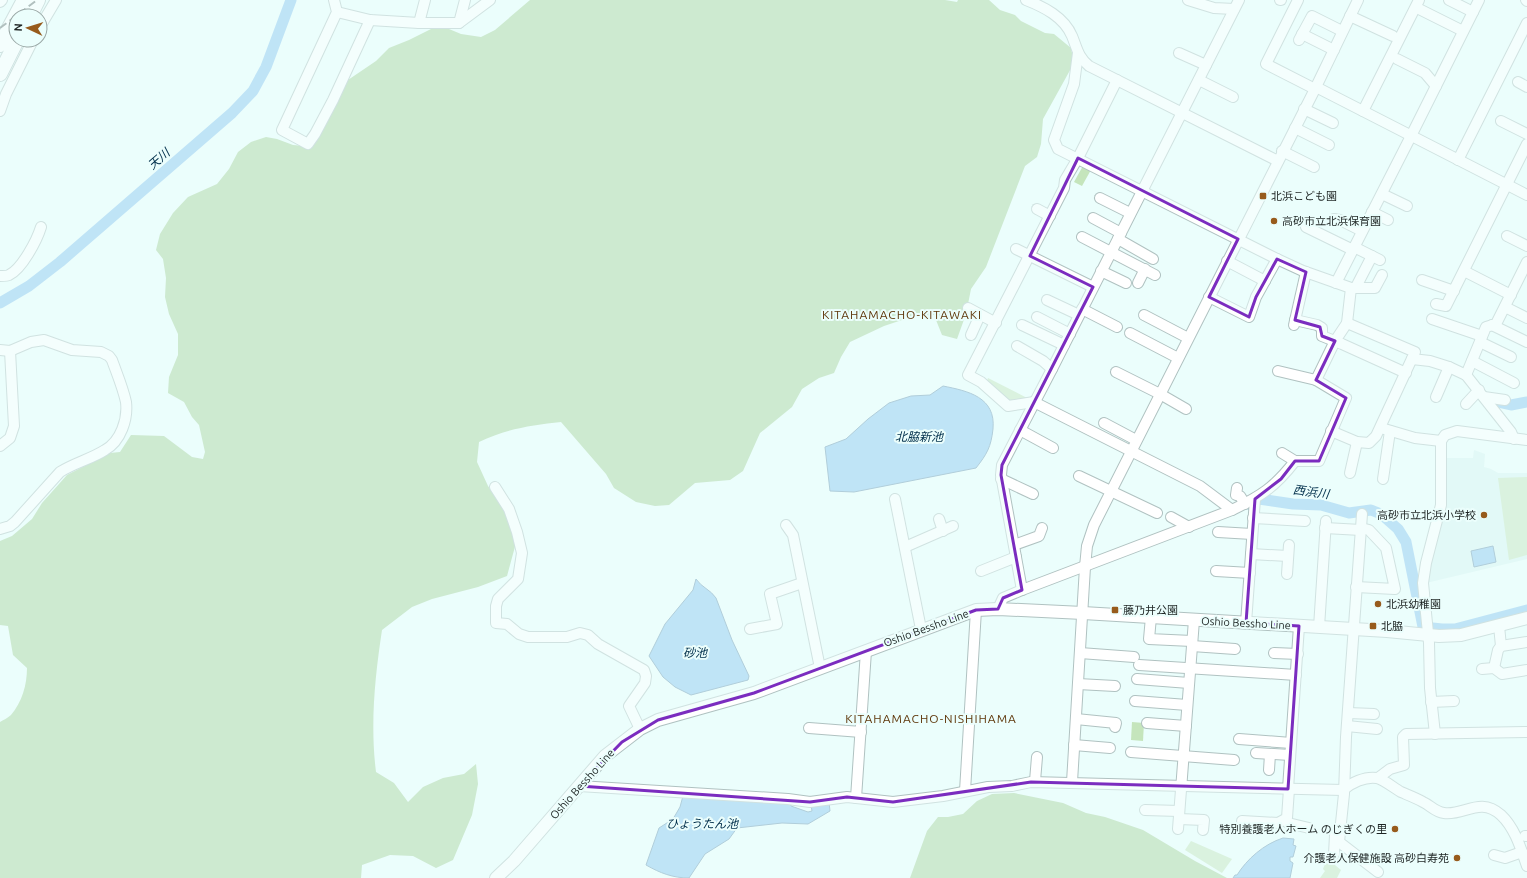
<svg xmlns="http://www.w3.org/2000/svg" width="1527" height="878" font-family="Ubuntu,'Noto Sans JP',sans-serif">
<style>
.built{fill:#d7f4f1}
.green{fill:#c5e5bc}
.forest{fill:#a8d29c}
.water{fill:#8bc5f0;stroke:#6a95b2}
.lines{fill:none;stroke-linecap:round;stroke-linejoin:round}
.river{stroke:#8bc5f0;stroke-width:11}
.minor-casing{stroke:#b0c2c1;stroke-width:12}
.major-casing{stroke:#b0c2c1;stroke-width:14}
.highway-casing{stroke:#b0c2c1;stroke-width:16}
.minor{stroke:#fff;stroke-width:10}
.major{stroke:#fff;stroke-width:12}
.highway{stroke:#fff;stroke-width:14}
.rail{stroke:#6b7675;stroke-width:2;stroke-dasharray:8 4;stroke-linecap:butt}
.marked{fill:none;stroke:#7b2cbf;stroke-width:3;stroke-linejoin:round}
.poi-dot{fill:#975b1c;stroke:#ebfefc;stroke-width:1.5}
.labels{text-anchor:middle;stroke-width:4;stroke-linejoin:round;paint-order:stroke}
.poi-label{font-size:11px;fill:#1d2423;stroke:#ebfefc;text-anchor:start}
.street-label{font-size:11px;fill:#1d2423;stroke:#ebfefc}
.water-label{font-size:12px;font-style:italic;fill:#002f4b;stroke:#ebfefc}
.neighbourhood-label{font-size:12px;letter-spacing:1px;fill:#5e3609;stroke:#ebfefc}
</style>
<rect width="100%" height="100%" fill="#ebfefc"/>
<path class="built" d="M1474,450L1485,454L1484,467L1491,469L1498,473H1527V559L1426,583L1444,458H1473Z"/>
<g class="green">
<path d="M1084,164L1092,168L1082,186L1074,182Z"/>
<path d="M988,378L1031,400L1010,404L986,383Z"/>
<path d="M1527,477V555L1509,560L1498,478Z"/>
<path d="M1132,722L1144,723L1143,741L1131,740Z"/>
<path d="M1191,841L1232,859L1222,873L1185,850Z"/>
<path d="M1330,861L1341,870L1337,878H1320L1325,871L1323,869L1325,864Z"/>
</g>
<g class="forest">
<path d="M530,0H945L957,2L958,0H989L1000,10L1015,15L1021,21L1045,33L1054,34L1071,48L1074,63L1043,119L1041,144L1037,157L1025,166L986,267L971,289L966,314L957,339L942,335L934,315L908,318L884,326L850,342L841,357L834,373L819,378L802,389L792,407L760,433L743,471L730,480L695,483L669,505L655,506L636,502L614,488L606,474L561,422C532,425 506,429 479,442L477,462L488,486L510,516L516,543L507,576L478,587L432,599L412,607L382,630C375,676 370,725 376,772L394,783L408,802L423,787L443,778L464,774L476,764L478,784L472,815L453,860L436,868L413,856L390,855L362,865L361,878H0V722C3,720 8,718 11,715C22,702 27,685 27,668L13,655L8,626L0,625V541L12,536L32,519L42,503L67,475L110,453L120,452L131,435L164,436L192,457L203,459L205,452L199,425L192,417L184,402L168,393L169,377L178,355V334L169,314L165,297L166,278L163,259L156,250L160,234L173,213L188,197L217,184L229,169L238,152L251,142L266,137L277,139L293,145L304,146L323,127L331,114L348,80L376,61L389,48L409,40L435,27L449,29L461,34L481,37L495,30Z"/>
<path d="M1014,793L1063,803L1086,813L1105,817L1143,830L1195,861L1227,878H910L927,831L938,817H948L963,814L977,801L992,794Z"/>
</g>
<g class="water">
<path d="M943,386C968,391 996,397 993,429C991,447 987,454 976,468L854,492L830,491L825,447L846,439L868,419L889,403L911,396L930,395Z"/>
<path d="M1493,546L1496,562L1474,567L1471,551Z"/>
<path d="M696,579C701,587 711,590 716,598L732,640L749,676L748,680L691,695L675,687L663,677L649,656L665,624L693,590Z"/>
<path d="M683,796L791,803V806L808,812L812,811L811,805L829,802L830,811L808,824L782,823L737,828L729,839L705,854L689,878C673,878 660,873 646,865L659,828L673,819L680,807Z"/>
<path d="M1283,838L1294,839L1293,845L1296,846L1293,857H1290V861L1293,863L1290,878H1233L1235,875H1237C1247,859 1264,844 1283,838Z"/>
</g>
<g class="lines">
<g class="river">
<path d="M0,303L29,286L60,262L232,113L253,91L266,67L291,0"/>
<path d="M1493,401L1511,405L1527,402"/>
<path d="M1249,504L1259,499L1293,504L1321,505L1349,513L1371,510L1381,514L1398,529L1406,542L1423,627L1442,629H1455L1527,610"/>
</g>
<defs>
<g id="minor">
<path d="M334,0L337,12L282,130L308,144L315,134L333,100L370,20"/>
<path d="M1026,0C1044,7 1064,17 1072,36C1077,48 1078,57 1089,66L1278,161"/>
<path d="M1188,0L1214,8L1234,9"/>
<path d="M1280,0H1281"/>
<path d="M1298,0L1266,64L1315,89"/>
<path d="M1449,0L1473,12"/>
<path d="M1526,0L1527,1"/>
<path d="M0,2L2,0"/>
<path d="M1417,8L1463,31"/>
<path d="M337,12L370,20L419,23H459L490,0"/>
<path d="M1350,16L1393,36"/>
<path d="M419,23L425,0"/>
<path d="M459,23L465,0"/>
<path d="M40,27L56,0"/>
<path d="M1302,34L1334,50"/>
<path d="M1299,40L1312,16L1342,31"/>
<path d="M1179,53L1206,65"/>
<path d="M1397,59L1425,73L1436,86"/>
<path d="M1117,80L1078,158L1065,180L1064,188L968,375L981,382L1008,406L1034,402L1200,486L1232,510"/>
<path d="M1199,80L1233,97"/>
<path d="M1518,82L1527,87"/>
<path d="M1316,87L1527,195"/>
<path d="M1304,109L1333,123"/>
<path d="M0,111L6,94L33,40"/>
<path d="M1363,111L1419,0"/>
<path d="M1501,121L1527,134"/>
<path d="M1295,128L1329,145"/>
<path d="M1282,151L1314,167"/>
<path d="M1458,160L1527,23"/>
<path d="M1382,194L1407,206"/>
<path d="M1100,198L1130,213"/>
<path d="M1037,209L1050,216"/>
<path d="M1372,212L1388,220"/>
<path d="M1093,218L1121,233"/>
<path d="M1334,219L1340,220L1362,231"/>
<path d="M1306,227L1353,250"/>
<path d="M1507,236L1527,246"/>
<path d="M1082,237L1155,275"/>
<path d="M1118,239L1153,259"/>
<path d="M1354,247L1380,260"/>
<path d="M1016,249L1093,287"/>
<path d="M1227,261L1265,281"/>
<path d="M1101,271L1126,283"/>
<path d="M1464,271L1511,295"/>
<path d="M0,276C3,276 7,276 9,275C22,269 37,240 41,227"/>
<path d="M1422,280L1454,291"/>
<path d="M1138,283L1145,269"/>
<path d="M1336,283L1411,136L1479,0"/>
<path d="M1356,287L1372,256"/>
<path d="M1351,288H1375L1382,275"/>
<path d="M1209,297L1249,317L1256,297L1277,259"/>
<path d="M1047,300L1079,315"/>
<path d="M1436,304L1446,306L1527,144"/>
<path d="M1505,307L1527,318"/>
<path d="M968,308L996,323"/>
<path d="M1082,309L1117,327"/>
<path d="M1144,315L1188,338"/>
<path d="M1037,317L1070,334"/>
<path d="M1432,319L1482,336"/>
<path d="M1295,320L1317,325L1322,328V336L1342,344L1406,373"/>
<path d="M1022,325L1064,345"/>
<path d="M1294,325L1306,272"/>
<path d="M1492,325L1527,342"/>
<path d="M1130,333L1178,358"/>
<path d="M971,335L980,315"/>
<path d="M1480,342L1511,357"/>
<path d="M1017,346L1043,361L1052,369"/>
<path d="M0,350L10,351L31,342L44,340L72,350L101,352L109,356L112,360C117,374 123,388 126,402C128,419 121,441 105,450C91,459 74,463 60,472L15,522L10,526L0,529"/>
<path d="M1412,359L1430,361L1449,367L1466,375L1511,432L1514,439"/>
<path d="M1472,361L1514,383"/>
<path d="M1278,371L1316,380"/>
<path d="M1116,372L1160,394"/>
<path d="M1466,375L1486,327L1496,324L1527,262"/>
<path d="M1160,394L1186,409"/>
<path d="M1436,397L1449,367"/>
<path d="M1484,397L1505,400"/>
<path d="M1466,404L1479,390"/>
<path d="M1104,423L1136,440"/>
<path d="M1381,428L1415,438L1441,441"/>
<path d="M1020,430L1053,448"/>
<path d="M1331,431L1357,442L1369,443L1376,436L1415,352L1347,323"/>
<path d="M0,446L10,438L14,426L10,351"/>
<path d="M1282,453L1295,461"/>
<path d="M1350,473L1357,442"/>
<path d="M1079,476L1157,513"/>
<path d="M1001,479L1033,494"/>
<path d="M1383,479L1390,431"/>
<path d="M495,487L509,509L517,532L522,553L518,579L498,599L496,606V623L507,624L519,634L528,637H567L580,633L588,635L598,644L644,670L646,676L645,683L629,706L640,729"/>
<path d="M1237,488L1236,495L1240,496L1245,504"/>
<path d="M895,499L921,629"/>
<path d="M1362,514L1346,737L1344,794L1339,842L1378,872"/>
<path d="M1171,517L1189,527"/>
<path d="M1253,518L1305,521"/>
<path d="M939,519L943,531"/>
<path d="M786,525L793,535L820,668"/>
<path d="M1325,528L1361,530"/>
<path d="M1218,532L1252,534"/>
<path d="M1014,545L1039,536L1042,528"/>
<path d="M905,547L953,526"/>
<path d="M1251,554L1288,556"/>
<path d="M981,571L1016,557"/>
<path d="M1216,571L1250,573"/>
<path d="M1287,574L1289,545"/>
<path d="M1356,587L1395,589L1386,548L1369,530L1361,528"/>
<path d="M1022,590L1001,475L1002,465L1052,369L1239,0"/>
<path d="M998,609L1003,598L1022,590L1232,510C1261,496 1275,487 1295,461H1319L1346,398L1316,380L1335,341L1347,323L1351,288L1303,271L1277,259L1058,149L1054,140L1074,84L1078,53"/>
<path d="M1151,617L1149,639L1192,641"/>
<path d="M1246,623L1255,499"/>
<path d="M1499,626L1501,646"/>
<path d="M1319,627L1326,521"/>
<path d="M750,629L777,624L770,594L802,583"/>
<path d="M1192,646L1235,649"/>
<path d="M1080,653L1134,657"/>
<path d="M1274,653L1298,654"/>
<path d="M1139,665L1296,675"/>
<path d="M1494,668L1498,650L1501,646L1527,642"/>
<path d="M1482,669L1494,668L1502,674L1527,670"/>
<path d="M1137,679L1189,683"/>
<path d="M1078,684L1115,686"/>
<path d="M1135,701L1187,705"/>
<path d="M1431,702L1454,701"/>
<path d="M1348,713L1374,714"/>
<path d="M1076,719L1116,723L1115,727"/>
<path d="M1147,723L1186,726"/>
<path d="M1347,726L1377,729"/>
<path d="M809,728L861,732"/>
<path d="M1435,734L1430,688L1429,643L1423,583L1426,563L1441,505V441L1445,435L1457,431L1527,440"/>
<path d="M1239,739L1291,743"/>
<path d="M1074,745L1110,748"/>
<path d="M1131,752L1234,760"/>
<path d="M1256,753L1290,755"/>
<path d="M1269,770L1270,754"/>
<path d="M1378,778L1390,769L1404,765L1403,737L1406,734L1527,732"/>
<path d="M1035,781L1037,757"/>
<path d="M1072,782L1085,567L1087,546L1094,525L1315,89L1358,0"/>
<path d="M579,786L788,799L810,802L847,797L893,802L943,796L988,787L1012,786L1031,782L1343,790C1351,783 1365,776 1377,778C1383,779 1394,788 1401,792C1408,795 1416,798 1423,802C1430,805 1435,812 1444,813C1464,816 1480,796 1501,815C1515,828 1521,849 1527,866"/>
<path d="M1288,789L1299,626"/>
<path d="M965,791L976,610"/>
<path d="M856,798L866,651"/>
<path d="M1145,810L1179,811"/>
<path d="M1179,819L1204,820L1203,830"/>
<path d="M1285,820L1288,823L1309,828"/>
<path d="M1242,821L1278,823L1287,818L1289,789"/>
<path d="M1178,829L1194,620"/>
<path d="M1525,836H1527"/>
<path d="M1494,855L1505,858L1522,852"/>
<path d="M1331,858L1334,854L1335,835"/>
</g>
<path id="major" d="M496,878L514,861L605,756L640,729L658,720L754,693L976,610L998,609L1083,613L1387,631L1439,636L1461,635L1527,618"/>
<g id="highway">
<path d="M30,16L38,0"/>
<path d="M0,45L24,0"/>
<path d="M0,74L17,40"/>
</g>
</defs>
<use href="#minor" class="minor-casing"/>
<use href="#major" class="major-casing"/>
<use href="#highway" class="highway-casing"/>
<use href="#minor" class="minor"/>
<use href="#major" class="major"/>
<use href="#highway" class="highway"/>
<path class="rail" d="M0,28L37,0"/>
</g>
<path d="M0 0H1527V878H0ZM1078,158L1238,239L1209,297L1249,317L1256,297L1277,259L1306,272L1295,320L1320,327L1322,336L1335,341L1316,380L1346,398L1319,461H1295L1281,479L1255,499L1246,623L1299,626L1288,789L1031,782L893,802L847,797L810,802L579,786L622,742L658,720L754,693L976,610L998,609L1003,598L1022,590L1001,475L1002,465L1093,287L1030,256Z" fill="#ebfefc" fill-opacity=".55" fill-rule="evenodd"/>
<path class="marked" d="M1078,158L1238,239L1209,297L1249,317L1256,297L1277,259L1306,272L1295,320L1320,327L1322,336L1335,341L1316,380L1346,398L1319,461H1295L1281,479L1255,499L1246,623L1299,626L1288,789L1031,782L893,802L847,797L810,802L579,786L622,742L658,720L754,693L976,610L998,609L1003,598L1022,590L1001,475L1002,465L1093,287L1030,256Z"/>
<g class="poi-dot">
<rect x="1259" y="192" width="8" height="8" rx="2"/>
<circle cx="1274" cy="221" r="4"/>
<circle cx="1484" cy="515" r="4"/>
<circle cx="1378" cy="604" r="4"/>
<rect x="1111" y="606" width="8" height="8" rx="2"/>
<rect x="1369" y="622" width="8" height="8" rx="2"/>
<circle cx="1395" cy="829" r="4"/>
<circle cx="1457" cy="858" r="4"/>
</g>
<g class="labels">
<g class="poi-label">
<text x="1271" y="200">北浜こども園</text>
<text x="1282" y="225">高砂市立北浜保育園</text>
<text x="1476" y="519" text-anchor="end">高砂市立北浜小学校</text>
<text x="1386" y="608">北浜幼稚園</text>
<text x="1123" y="614">藤乃井公園</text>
<text x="1381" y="630">北脇</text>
<text x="1387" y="833" text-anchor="end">特別養護老人ホーム のじぎくの里</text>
<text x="1449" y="862" text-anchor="end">介護老人保健施設 高砂白寿苑</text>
</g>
<g class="street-label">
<text transform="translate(1246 623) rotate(3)" y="4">Oshio Bessho Line</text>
<text transform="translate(926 628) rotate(-20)" y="4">Oshio Bessho Line</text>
<text transform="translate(582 784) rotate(-48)" y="4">Oshio Bessho Line</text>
</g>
<g class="water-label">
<text transform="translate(159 159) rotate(-41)" y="4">天川</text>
<text x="919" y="441">北脇新池</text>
<text transform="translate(1311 492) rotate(8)" y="4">西浜川</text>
<text x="695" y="657">砂池</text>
<text x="702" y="828">ひょうたん池</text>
</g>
<g class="neighbourhood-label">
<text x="902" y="319">KITAHAMACHO-KITAWAKI</text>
<text x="931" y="723">KITAHAMACHO-NISHIHAMA</text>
</g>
</g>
<g transform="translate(28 28) rotate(274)"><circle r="19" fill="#ebfefc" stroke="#99a7a5"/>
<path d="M0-3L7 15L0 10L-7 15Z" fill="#975b1c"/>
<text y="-6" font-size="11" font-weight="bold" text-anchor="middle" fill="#1d2423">N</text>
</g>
</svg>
